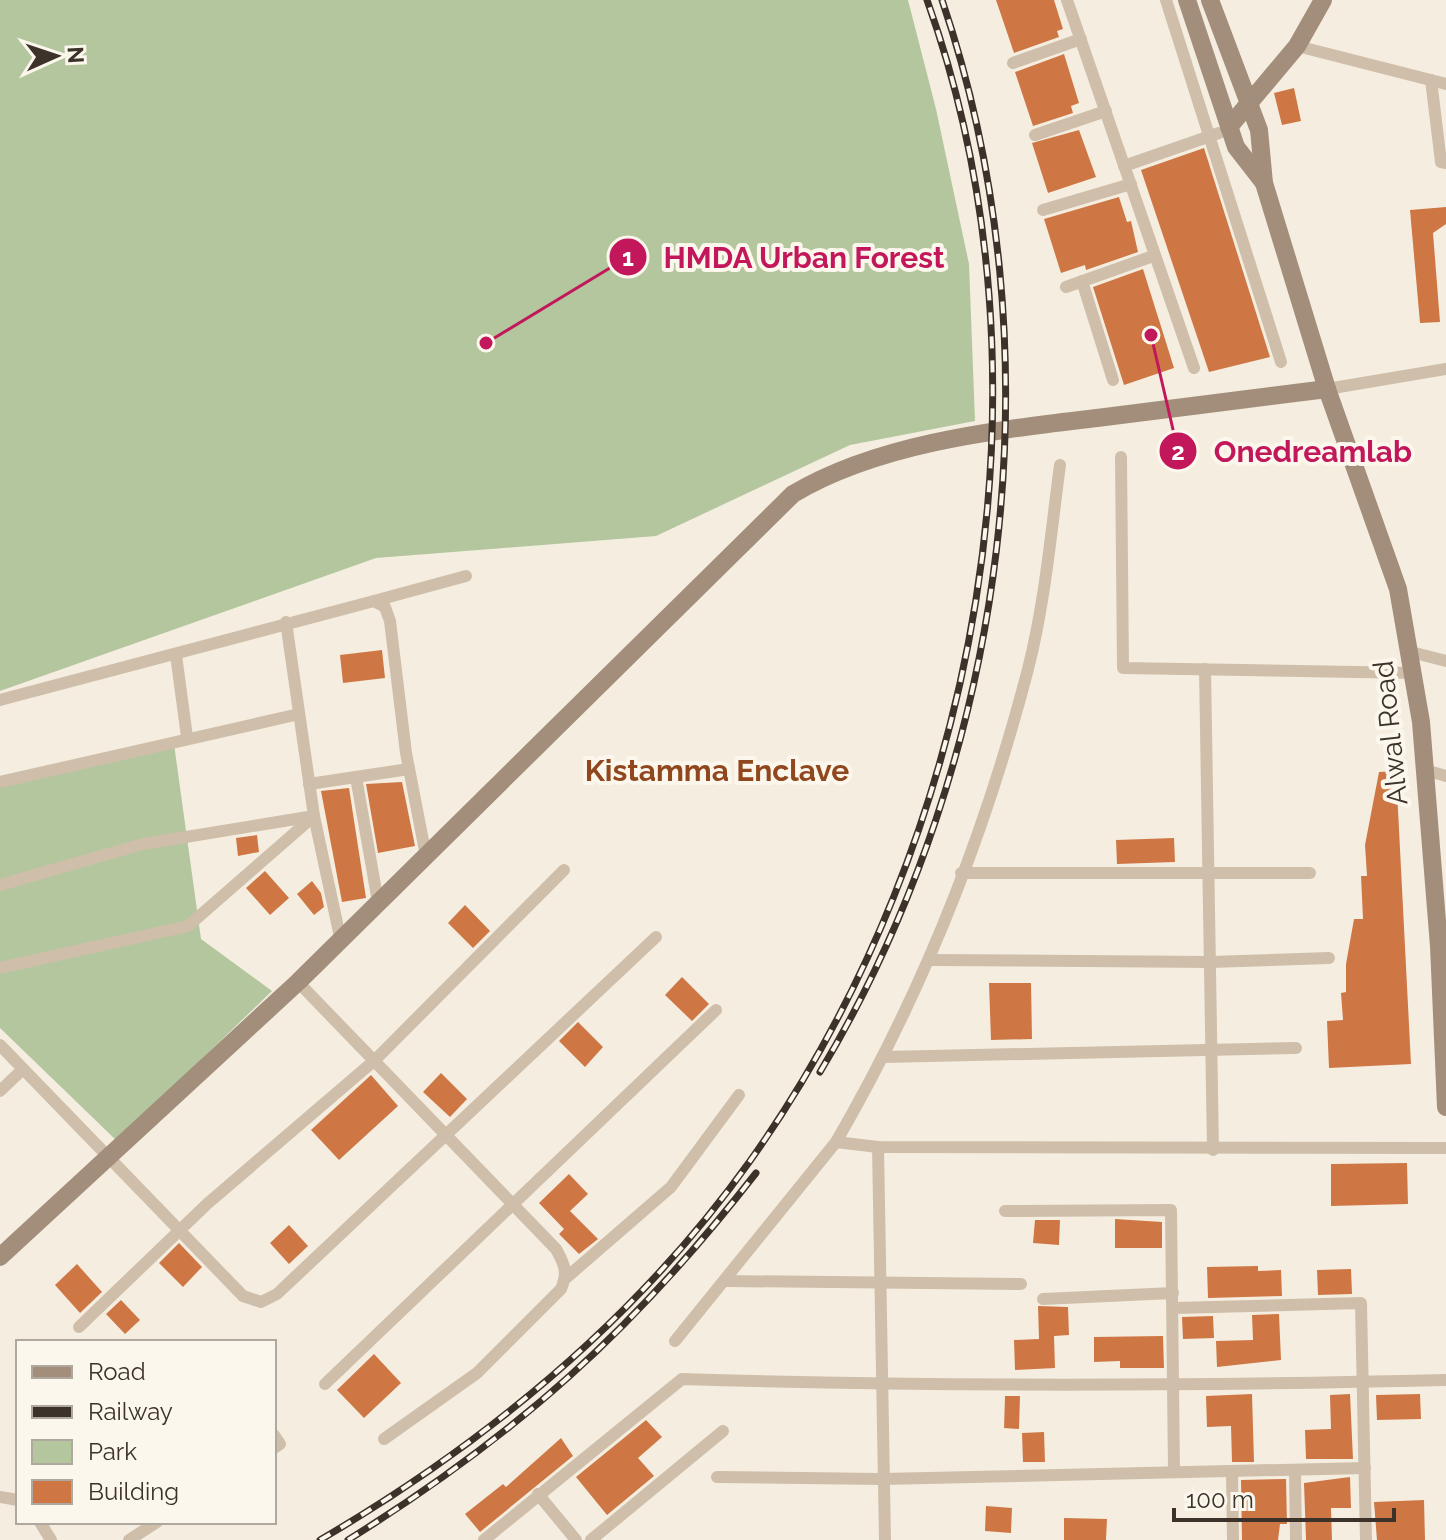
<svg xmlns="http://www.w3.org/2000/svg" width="1446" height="1540" font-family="Raleway,sans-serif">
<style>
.green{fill:#b3c69e}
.building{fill:#ce7745}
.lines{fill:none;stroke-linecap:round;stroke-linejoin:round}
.street{stroke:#cfbfaa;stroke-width:12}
.secondary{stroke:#a38e7b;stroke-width:18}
.rail-casing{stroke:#3c322a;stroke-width:7}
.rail{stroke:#fcf7ed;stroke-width:4;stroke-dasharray:12;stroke-linecap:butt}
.labels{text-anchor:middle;stroke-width:8;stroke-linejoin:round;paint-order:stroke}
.street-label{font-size:28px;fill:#3c322a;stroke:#fcf7ed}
.neighbourhood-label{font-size:30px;font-weight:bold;fill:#91471d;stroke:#fcf7ed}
.leader{fill:none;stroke:#c2185b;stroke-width:3}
.callout-dot{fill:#c2185b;stroke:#fcf7ed;stroke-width:3}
.mark-label{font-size:24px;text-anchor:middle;font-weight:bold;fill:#fff}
.callout-label{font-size:30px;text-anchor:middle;font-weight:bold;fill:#c2185b;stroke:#fcf7ed;stroke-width:8;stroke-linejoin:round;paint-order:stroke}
</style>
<rect width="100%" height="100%" fill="#f5eee0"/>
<g class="green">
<path d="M0,0H908L936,109L969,264L975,421L850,445L656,536L376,558L0,691Z"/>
<path d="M174,744L201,939L272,991L117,1141L0,1028V787Z"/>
</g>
<g class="building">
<path d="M996,0H1054L1063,29L1057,31L1059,37L1014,53Z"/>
<path d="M1064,54L1079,103L1071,106L1073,113L1033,126L1015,72Z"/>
<path d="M1294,88L1301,121L1282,125L1274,93Z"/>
<path d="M1079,130L1096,177L1048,193L1032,143Z"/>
<path d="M1204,148L1270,357L1209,372L1141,170Z"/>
<path d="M1119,197L1127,222L1131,221L1138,252L1086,270L1085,265L1061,273L1044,219Z"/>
<path d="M1446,207V224L1433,233L1440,322L1420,323L1410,210Z"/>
<path d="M1143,269L1174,368L1124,385L1093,287Z"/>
<path d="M382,650L385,678L343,683L340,655Z"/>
<path d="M1396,771L1411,1064L1329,1068L1327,1021L1343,1020L1341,993L1346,992V964L1354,919H1363L1361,876H1367L1365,845L1379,772Z"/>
<path d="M402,782L415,846L378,853L366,784Z"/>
<path d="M349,788L366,898L342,902L321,791Z"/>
<path d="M257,835L259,852L238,856L236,838Z"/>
<path d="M1174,838L1175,862L1117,864L1116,840Z"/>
<path d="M265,871L289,898L270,915L246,888Z"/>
<path d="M312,881L321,893L324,907L314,915L297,894Z"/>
<path d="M465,905L490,931L473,948L448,923Z"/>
<path d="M682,977L709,1004L692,1021L665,995Z"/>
<path d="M989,983H1031L1032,1039L991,1040Z"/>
<path d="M578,1022L603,1047L585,1067L559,1041Z"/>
<path d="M441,1073L467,1099L450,1117L423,1092Z"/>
<path d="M371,1075L398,1106L339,1160L311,1130Z"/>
<path d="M1407,1163L1408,1204L1331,1206V1164Z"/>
<path d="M569,1174L588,1194L570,1211L598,1239L579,1254L559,1234L564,1229L539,1203Z"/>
<path d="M1115,1219L1162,1222V1248H1115Z"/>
<path d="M1035,1220H1060L1059,1245L1033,1243Z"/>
<path d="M289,1225L308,1246L289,1264L270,1243Z"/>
<path d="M179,1243L202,1267L183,1287L159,1263Z"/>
<path d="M77,1264L102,1292L80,1313L55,1285Z"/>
<path d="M1258,1266V1271L1281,1270L1282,1296L1208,1298L1207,1267Z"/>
<path d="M1351,1269L1352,1294L1318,1295L1317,1270Z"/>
<path d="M121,1300L140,1320L125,1334L106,1314Z"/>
<path d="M1038,1306L1068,1307L1069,1335L1054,1336L1055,1368L1015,1370L1014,1340L1039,1339Z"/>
<path d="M1279,1314L1281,1360L1217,1367L1216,1341L1253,1340L1252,1315Z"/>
<path d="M1213,1316L1214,1338L1183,1339L1182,1317Z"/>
<path d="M1163,1336L1164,1368H1120V1361L1094,1362V1337Z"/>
<path d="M374,1354L401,1383L364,1418L337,1390Z"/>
<path d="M1252,1394L1254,1462H1232L1231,1426L1207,1427L1206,1396Z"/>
<path d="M1350,1394L1353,1459H1306L1305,1430L1331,1429L1330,1395Z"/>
<path d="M1420,1394L1421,1419L1377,1420L1376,1395Z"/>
<path d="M1005,1396H1020L1019,1429L1004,1428Z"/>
<path d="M646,1420L662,1437L638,1458L654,1476L607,1515L576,1477Z"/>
<path d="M1044,1432L1045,1462H1023L1022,1433Z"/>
<path d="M561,1438L573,1456L480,1532L465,1514L503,1484L506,1487Z"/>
<path d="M1350,1477L1351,1508H1331L1332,1540H1306L1304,1483Z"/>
<path d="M1286,1479L1287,1524H1280L1278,1540H1242L1241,1480Z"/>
<path d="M1424,1500L1425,1540H1377L1374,1502Z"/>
<path d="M986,1506L1012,1508L1011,1533L985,1531Z"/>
<path d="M1064,1518L1107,1519L1106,1540H1064Z"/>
</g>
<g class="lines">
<g class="street">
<path d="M1067,0L1194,368"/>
<path d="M1166,0L1281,362"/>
<path d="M1297,46L1446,84"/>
<path d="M1013,63L1081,39"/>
<path d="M1431,80L1441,162L1446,163"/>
<path d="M1035,135L1106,111"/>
<path d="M1124,166L1219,133"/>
<path d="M1043,210L1131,184"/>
<path d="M1082,281L1113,380"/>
<path d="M1066,287L1153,256"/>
<path d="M1327,389L1446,369"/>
<path d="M1121,457L1123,668L1414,673"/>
<path d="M1060,465C1051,532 1045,603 1028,669C985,835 922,994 836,1142L878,1147L1446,1148"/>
<path d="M374,601L466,576"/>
<path d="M286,622L314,816L340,937"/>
<path d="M1411,652L1446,661"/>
<path d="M176,655L187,737"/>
<path d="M1205,669L1213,1150"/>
<path d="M0,700L374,601L385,607L390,621L406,753L426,856"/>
<path d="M1425,770L1446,776"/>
<path d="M356,777L378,902"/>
<path d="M0,782L299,714"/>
<path d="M309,784L409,769"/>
<path d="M961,873H1310"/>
<path d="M0,885L143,844L314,816"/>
<path d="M931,960L1211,962L1329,958"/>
<path d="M0,968L188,926L314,816"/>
<path d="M298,982L556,1249C565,1265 568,1273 561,1289L477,1373L384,1439"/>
<path d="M0,1045L243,1296L261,1302L277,1294L656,937"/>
<path d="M885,1057L1296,1048"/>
<path d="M0,1091L23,1069"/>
<path d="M878,1147L885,1540"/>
<path d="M1005,1211L1171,1210L1174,1470"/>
<path d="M566,1278L671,1187L739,1095"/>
<path d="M726,1281L1021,1284"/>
<path d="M1043,1299L1173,1293"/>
<path d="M1174,1308L1361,1303L1366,1540"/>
<path d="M79,1327L207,1204L375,1060L564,870"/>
<path d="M675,1341L836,1142"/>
<path d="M325,1384L716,1010"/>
<path d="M274,1435L280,1444L274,1448"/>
<path d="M1232,1471L1233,1540"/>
<path d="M1295,1472L1296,1540"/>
<path d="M717,1477L882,1479L1365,1468"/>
<path d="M538,1494L576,1540"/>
<path d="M0,1497L18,1500"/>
<path d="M40,1522L51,1540"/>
<path d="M129,1540L157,1522"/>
<path d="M484,1540L682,1379C937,1387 1191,1386 1446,1380"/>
<path d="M591,1540L723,1431"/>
</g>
<g class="secondary">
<path d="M1187,0L1236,147L1264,183"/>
<path d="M1210,0L1259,130L1264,183L1327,389L1398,589L1421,722L1439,946L1446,1107"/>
<path d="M1229,127L1297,46L1323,0"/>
<path d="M0,1257L298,982L793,494C880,442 998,430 1097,418C1174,408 1250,399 1327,389"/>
</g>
<defs>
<g id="rail">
<path d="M820,1072C1009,757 1061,350 942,0"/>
<path d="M320,1540C486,1443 637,1319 750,1161C980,838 1063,378 927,0"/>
<path d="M348,1540C518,1434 633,1331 756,1173"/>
</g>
</defs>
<use href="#rail" class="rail-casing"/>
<use href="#rail" class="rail"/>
</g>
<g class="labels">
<g class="street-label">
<text transform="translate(1390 733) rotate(-96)" y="10">Alwal Road</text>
</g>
<g class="neighbourhood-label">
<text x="717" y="781">Kistamma Enclave</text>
</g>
</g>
<path class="leader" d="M486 343L628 257M1151 335L1178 451"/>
<g class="callout-dot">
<circle cx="486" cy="343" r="8"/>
<circle cx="1151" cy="335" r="8"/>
<circle cx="628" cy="257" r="20"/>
<circle cx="1178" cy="451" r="20"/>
</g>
<g class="mark-label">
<text x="628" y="266">1</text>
<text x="1178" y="460">2</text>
</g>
<g class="callout-label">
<text x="804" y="268">HMDA Urban Forest</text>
<text x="1313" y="462">Onedreamlab</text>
</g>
<rect x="16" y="1340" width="260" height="184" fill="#fcf7ed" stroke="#afa89f" stroke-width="2"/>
<rect x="32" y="1366" width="40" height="12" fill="#a38e7b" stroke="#afa89f" stroke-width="2"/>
<text x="88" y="1380" font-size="24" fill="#3c322a">Road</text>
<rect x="32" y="1406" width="40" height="12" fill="#3c322a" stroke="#afa89f" stroke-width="2"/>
<text x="88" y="1420" font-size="24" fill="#3c322a">Railway</text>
<rect x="32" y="1440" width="40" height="24" fill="#b3c69e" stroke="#afa89f" stroke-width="2"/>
<text x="88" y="1460" font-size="24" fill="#3c322a">Park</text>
<rect x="32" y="1480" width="40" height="24" fill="#ce7745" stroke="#afa89f" stroke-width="2"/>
<text x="88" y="1500" font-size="24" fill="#3c322a">Building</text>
<g transform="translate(56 56) rotate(87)" stroke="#fcf7ed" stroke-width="6" paint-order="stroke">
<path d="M0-6L14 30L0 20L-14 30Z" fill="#3c322a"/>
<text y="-12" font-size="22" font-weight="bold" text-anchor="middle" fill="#3c322a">N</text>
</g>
<path d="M1174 1508v12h220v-12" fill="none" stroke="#3c322a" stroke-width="4"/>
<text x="1186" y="1508" font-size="24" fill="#3c322a" stroke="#fcf7ed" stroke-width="6" paint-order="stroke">100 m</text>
</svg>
